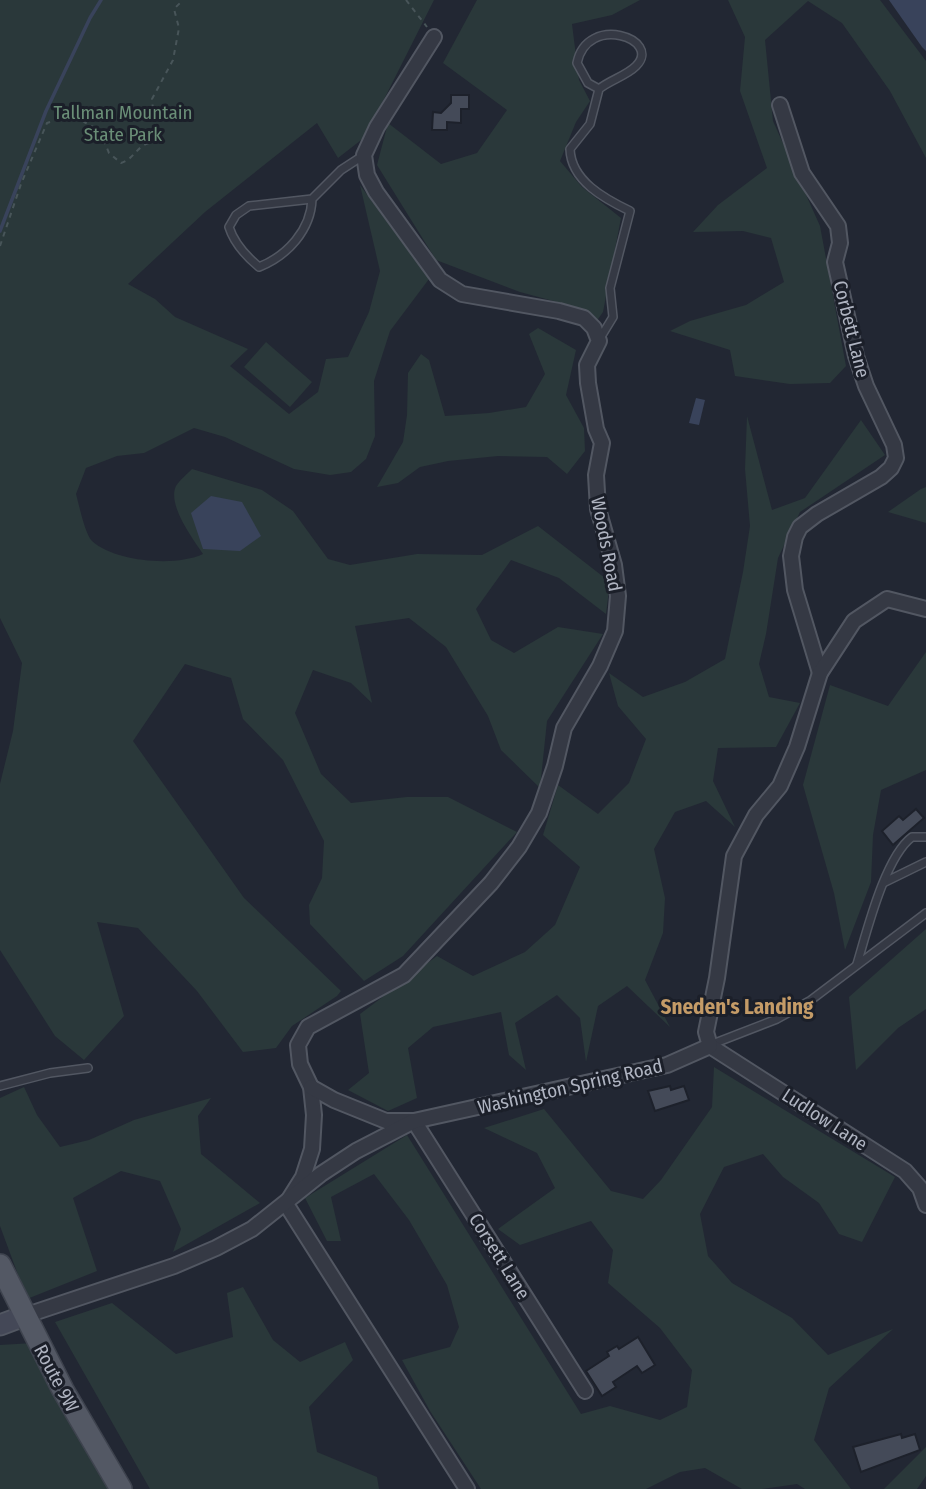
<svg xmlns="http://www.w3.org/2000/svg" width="926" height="1489" font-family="'Fira Sans Condensed',sans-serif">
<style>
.green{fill:#2a383a}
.water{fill:#39435b}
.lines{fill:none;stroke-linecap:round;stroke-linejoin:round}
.stream{stroke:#39435b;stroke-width:3.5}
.building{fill:#444a58;stroke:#1d212b;stroke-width:2}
.lane-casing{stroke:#525762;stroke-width:10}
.street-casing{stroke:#525762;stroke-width:18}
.secondary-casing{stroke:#525762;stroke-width:23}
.primary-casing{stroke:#3e434e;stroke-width:24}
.path{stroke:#485559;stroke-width:2;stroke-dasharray:5 5;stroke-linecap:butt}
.lane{stroke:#353944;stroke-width:7}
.street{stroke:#353944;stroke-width:14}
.secondary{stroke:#444857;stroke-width:19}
.primary{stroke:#535864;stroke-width:21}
.labels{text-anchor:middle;stroke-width:6;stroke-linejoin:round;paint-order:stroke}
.park-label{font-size:19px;fill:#6a8e77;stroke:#1b1f29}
.street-label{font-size:19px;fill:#afb4c1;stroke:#1b1f29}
.neighbourhood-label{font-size:21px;font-weight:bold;fill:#c49b67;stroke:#1b1f29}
</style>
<rect width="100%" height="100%" fill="#222733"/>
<g class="green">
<path d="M0,0H434L365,137L338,158L317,123L205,212L128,284L155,299L175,317L248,349L230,366L289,414L318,392L326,359L348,357L369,312L380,271L360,185L429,279L390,331L374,381L375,436L366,459L351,472L330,475L294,469L225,437L194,428L144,453L117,456L86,468L76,494C79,505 85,534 92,541C115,562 176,567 203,554C193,539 167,505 176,486C180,480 187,474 192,469L262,490L293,511L328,559L350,565L417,554L482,555L538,526L610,582L606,614L559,578L511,560L476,609L491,640L514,653L558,627L603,634L547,721L540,788L501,750L488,716L446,647L409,618L355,626L372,703L351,683L313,670L295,713L321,774L351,803L407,797H448L517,832L403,956L364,981L310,924L309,905L322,878L324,841L283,760L243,719L231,678L185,664L133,741L244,898L341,991L337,996L292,1026L276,1048L243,1052L197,991L138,928L97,922L124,1016L84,1060L55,1036L0,950V784L13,731L22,663L0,618Z"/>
<path d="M477,0H640L612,15L572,24L579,80L590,101L576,122L560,161L582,187L621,218L603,312L596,322L583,309L520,292L436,260L377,165L388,123L441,164L477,153L507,110L443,63Z"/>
<path d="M728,0H880L926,61V158L890,91L842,23L808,1L765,40L773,121L820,226L846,366L830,383L790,384L735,376L730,350L670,331L690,321L746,305L784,282L771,238L743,231L693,232L718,205L767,168L740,91L745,37Z"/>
<path d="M538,328L576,350L566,395L584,428L585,451L567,474L547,457L498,456L448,461L420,467L398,483L377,487L403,442L407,415L408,373L421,354L429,360L445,416L489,413L526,407L545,374L529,334Z"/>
<path d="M266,342L312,382L290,407L244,367Z"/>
<path d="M747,416L772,510L805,498L861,420L885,455L800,512L778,558L766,634L759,664L769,697L800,703L776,747L718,748L713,781L735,827L706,801L675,812L654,849L665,898L663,933L645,980L670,1027L627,986L598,1006L586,1062L580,1018L557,995L515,1023L526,1070L509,1055L501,1012L433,1027L408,1048L417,1098L388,1111L348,1090L369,1073L360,1014L437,956L473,976L525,952L555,925L580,867L543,835L558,785L598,814L629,783L646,739L618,706L609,673L643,697L685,682L725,659L743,572L750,526L745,469Z"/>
<path d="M926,487V523L888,512L921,489Z"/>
<path d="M926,652V770L881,790L873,835L871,882L845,950L834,893L803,785L830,685L888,706Z"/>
<path d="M926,929V1009L898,1028L856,1070L849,997Z"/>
<path d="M714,1067L895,1177L862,1242L839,1234L819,1203L783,1177L763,1154L724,1167L700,1214L708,1256L732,1283L792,1318L828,1355L893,1329L829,1388L814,1440L851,1489H805L797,1484L762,1489H742L705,1468L680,1472L646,1489H481L430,1411L402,1360L450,1347L459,1327L447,1285L409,1220L374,1174L331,1197L341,1241H327L305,1198L407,1135L581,1414L610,1406L660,1420L687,1407L692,1370L660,1328L608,1283L613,1250L591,1221L520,1245L498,1229L555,1188L537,1153L484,1128L544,1109L611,1191L643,1199L661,1180L712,1107Z"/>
<path d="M24,1087L37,1115L60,1147L89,1140L134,1120L211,1098L198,1116L201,1154L260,1203L173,1252L181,1229L160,1181L121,1171L73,1198L97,1271L27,1299L0,1226V1098Z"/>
<path d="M243,1287L273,1340L300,1362L345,1342L353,1360L309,1407L317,1452L377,1477L379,1489H150L55,1322L112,1303L176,1354L233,1337L227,1293Z"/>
<path d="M33,1343L115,1489H0V1345Z"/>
<path d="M926,1447V1476L917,1489H884Z"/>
</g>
<g class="water">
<path d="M889,0H926V51L922,47Z"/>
<path d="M696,398L705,400L699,425L689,423Z"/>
<path d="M211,496L242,502L261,536L240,551L203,549L191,513Z"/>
</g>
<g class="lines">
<path class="stream" d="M0,231L46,111L90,18L101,0"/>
</g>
<g class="building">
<path d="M451,95H469V109H461V123L447,122V130H432L433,112L441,113L451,103Z"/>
<path d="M916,809L924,818L893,845L882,831L899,816L903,820Z"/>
<path d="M670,1086L671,1090L684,1086L689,1100L655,1111L648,1091Z"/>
<path d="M638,1337L655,1365L642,1373L637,1366L613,1382L616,1387L602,1396L586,1371L609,1356L607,1352L617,1346L619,1349Z"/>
<path d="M901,1434L902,1438L915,1434L920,1450L861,1472L853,1447Z"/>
</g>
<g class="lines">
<defs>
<g id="lane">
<path d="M599,89L588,83L577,63C587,13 663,39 636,66C626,76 610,80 599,89L590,124L570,149C571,181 605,199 630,211L610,288L613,317L599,340"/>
<path d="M312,199C311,230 287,256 259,267C247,257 234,243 229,227L236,215L249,206L312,199L341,170L364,155"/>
<path d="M885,882L926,862"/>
<path d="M857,964C867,931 885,857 912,837H926"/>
<path d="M710,1045L777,1019L811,1000L926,913"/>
<path d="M0,1086L50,1073L88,1068"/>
</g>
<g id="street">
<path d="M434,37L377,127L364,155L367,175L376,192L440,280L462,294L559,311L584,318L594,328L599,341L587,365L588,383L596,429L602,443L596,475L598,509L614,565L618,596L615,631L600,666L564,728L555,766L539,813L519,847L491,883L404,975L308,1027L298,1045L300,1064L311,1087L314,1115L312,1149L303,1177L286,1204L467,1489"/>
<path d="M780,105L802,173L838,226L840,243L835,262L856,356L866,386L894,445L896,458L891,468L881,477L817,514L800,527L795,537L791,556L795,590L820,673"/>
<path d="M710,1046L905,1171L920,1188L926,1205"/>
<path d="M311,1087L334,1100L386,1121H414L585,1391"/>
<path d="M24,1316L174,1266L216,1248L252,1229L321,1174L356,1151L414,1121L667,1065L710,1046L706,1032L717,978L734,856L756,815L780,786L797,747L820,673L854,621L887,599L926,609"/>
</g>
<path id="secondary" d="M0,1325L24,1316"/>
<path id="primary" d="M0,1265L63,1390L121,1489"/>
</defs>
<use href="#lane" class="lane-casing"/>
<use href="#street" class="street-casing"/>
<use href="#secondary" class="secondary-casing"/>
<use href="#primary" class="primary-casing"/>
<g class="path">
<path d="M406,0L427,27"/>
<path d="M0,246L21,184L47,123L73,115C82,119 89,127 99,129L109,153L121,163C134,159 136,147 149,143L155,130L152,99L173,60L179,28L174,9L183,0"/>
</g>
<use href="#lane" class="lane"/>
<use href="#street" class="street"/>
<use href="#secondary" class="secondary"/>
<use href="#primary" class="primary"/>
</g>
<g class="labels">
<g class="park-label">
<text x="123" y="119">Tallman Mountain<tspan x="123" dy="22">State Park</tspan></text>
</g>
<g class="street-label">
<text transform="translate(852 329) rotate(76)" y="7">Corbett Lane</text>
<text transform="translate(607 544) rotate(79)" y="7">Woods Road</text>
<text transform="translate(570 1086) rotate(-13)" y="7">Washington Spring Road</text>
<text transform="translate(825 1119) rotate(33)" y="7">Ludlow Lane</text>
<text transform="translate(500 1256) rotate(58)" y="7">Corsett Lane</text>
<text transform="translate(57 1378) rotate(62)" y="7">Route 9W</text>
</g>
<g class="neighbourhood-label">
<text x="737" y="1014">Sneden's Landing</text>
</g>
</g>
</svg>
